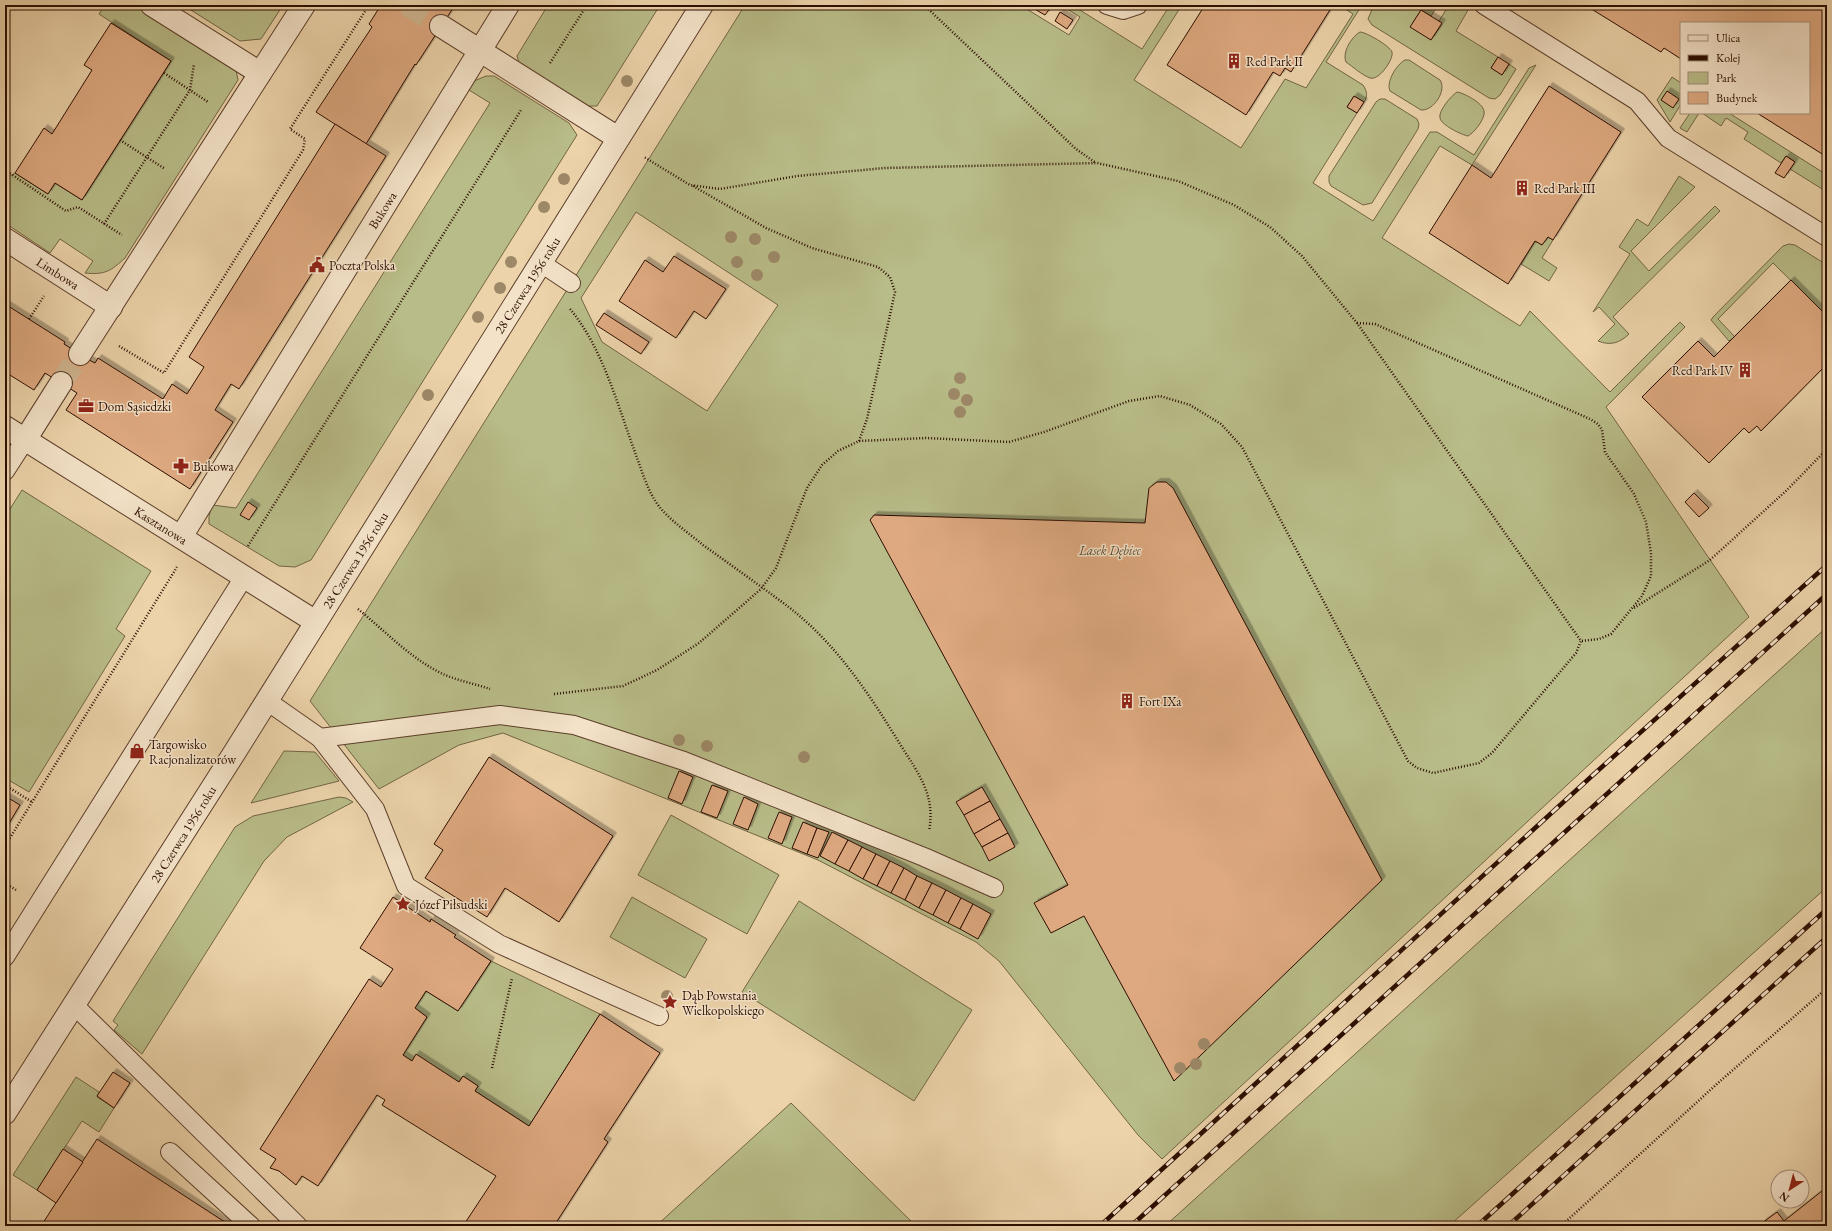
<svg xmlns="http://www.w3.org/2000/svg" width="1832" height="1231" font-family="'EB Garamond',serif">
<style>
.green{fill:#b8bc88;stroke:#726444;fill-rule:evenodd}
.building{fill:#dea980;stroke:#2c0d00;filter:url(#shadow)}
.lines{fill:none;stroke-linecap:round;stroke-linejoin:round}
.minor-tunnel{stroke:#cfb590;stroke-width:22;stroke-dasharray:22 11;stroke-linecap:butt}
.service-casing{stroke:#5c3e2a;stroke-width:20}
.minor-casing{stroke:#5c3e2a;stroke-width:24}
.tertiary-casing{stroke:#5c3e2a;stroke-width:24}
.path{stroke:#2c0d00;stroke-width:2.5;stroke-dasharray:1 2;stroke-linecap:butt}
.service{stroke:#f3e2c8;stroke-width:18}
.minor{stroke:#f3e2c8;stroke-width:22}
.tertiary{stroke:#f3e2c8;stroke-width:22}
.rail-casing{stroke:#2c0d00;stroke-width:4.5}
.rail{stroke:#f3e2c8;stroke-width:3;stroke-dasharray:9;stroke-linecap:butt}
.tree{fill:#9d8867}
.labels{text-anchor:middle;stroke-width:3;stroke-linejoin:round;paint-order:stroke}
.poi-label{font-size:13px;fill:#2c0d00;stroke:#f3e2c8;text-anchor:start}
.street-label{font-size:13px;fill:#2c0d00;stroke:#f3e2c8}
.park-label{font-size:13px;font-style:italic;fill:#5d4a30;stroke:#f3e2c8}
</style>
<defs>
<filter id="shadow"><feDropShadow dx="3.5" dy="-3.5" stdDeviation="0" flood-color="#0004"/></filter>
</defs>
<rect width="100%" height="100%" fill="#ecd3aa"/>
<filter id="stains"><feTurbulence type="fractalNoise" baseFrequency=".005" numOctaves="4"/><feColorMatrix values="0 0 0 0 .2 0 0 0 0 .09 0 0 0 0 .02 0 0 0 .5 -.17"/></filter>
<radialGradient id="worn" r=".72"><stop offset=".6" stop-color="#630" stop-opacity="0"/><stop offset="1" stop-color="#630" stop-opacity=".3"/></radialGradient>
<g class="green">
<path d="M105,5H134L236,70L238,80L125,258C111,271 105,275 85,273L93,261L60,239L50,253L5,223V179L15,173L48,194L55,183L82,200L171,61L99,14Z"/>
<path d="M183,5H283L261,39L240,41Z"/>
<path d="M548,5H660L597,106H584L520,66L517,56Z"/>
<path d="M745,5H1026L1025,8L1069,35L1080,17L1061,5H1072L1142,49L1170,5H1182L1134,80L1241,148L1285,79L1306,88L1353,14L1339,5H1362L1326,62L1363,85C1367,91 1368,96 1364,102L1354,96L1347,107L1357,113L1313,183L1373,221L1430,132H1437L1474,155L1529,68L1536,65L1472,165L1440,146L1382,238L1520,326L1530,311L1610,392L1680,322L1685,327L1606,407L1749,617L1162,1159L1138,1135L999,961L976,942L818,860L503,733L459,745L379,789L310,701ZM636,212L778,305L707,411L602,342L581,298Z"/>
<path d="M1374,5H1438L1431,16L1421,10L1411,26L1431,40L1442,24L1439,21L1449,5H1460L1468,10L1456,31L1498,57L1491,68L1502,75L1509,64L1516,69L1500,95L1495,99L1489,98L1372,25L1368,19Z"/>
<path d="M1360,32C1366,32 1390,46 1392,52C1394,59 1379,81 1370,78C1362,75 1353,67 1346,62C1342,53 1351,37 1360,32Z"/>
<path d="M1405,60H1409L1440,80C1447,90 1434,111 1421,110L1390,91C1386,82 1396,65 1405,60Z"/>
<path d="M486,76H494L569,123L577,135L311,560L295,567L279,566L209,524V516L212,505L236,508L490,103L469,90L474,81Z"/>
<path d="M1672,77L1681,83V104L1670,122L1657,100Z"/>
<path d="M1457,92C1464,93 1483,103 1484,111C1486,118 1474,133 1468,136C1462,135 1441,125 1440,118C1438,111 1451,96 1457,92Z"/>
<path d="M1380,99H1385L1417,119L1419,124L1418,129L1372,203L1363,205L1331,186L1329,182V176L1376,102Z"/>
<path d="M1690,113H1699L1687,132L1680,128Z"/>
<path d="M1702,113H1729L1827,175V192L1790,169L1794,161L1786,156L1781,163L1744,139L1748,132L1726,118L1721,126Z"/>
<path d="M1679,176L1695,187L1631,251L1649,271L1715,206L1720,211L1613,317L1629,334C1620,343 1610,346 1598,341L1615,324L1599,307L1593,312L1630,254L1619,247L1637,219L1648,226Z"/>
<path d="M1548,237L1553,240L1542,258L1557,268L1549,281L1521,264L1535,241L1542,245Z"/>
<path d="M1789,244L1795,245L1827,265V274L1824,278L1827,280V316L1773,263L1718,319L1735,337L1729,341L1711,320L1713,317L1783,246Z"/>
<path d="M22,490L151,571L116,629L125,636L29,792L5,778V517Z"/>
<path d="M1827,627V887L1449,1226H1165Z"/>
<path d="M284,751L315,752L339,781L251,803Z"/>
<path d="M339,797L346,798L353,802L287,837L264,861L142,1054L114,1030L118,1025L113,1021L235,827L253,816Z"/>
<path d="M671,815L779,875L747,934L638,875Z"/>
<path d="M632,897L707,939L685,978L610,937Z"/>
<path d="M799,901L972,1010L914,1101L742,992Z"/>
<path d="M491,961L600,1014L529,1126L475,1091L478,1086L463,1076L459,1082L416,1055L412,1061L403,1055L427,1017L415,1008L426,991L458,1011Z"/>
<path d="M76,1077L99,1092L97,1097L114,1108L99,1132L82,1121L37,1190L13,1175Z"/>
<path d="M791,1103L916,1226H656Z"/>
</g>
<g class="building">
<path d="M381,5H455L416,65L415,64L366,144L316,112L372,27L369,24Z"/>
<path d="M1032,5H1048L1051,7L1045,15L1031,7Z"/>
<path d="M1205,5H1220L1229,10L1232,5H1333L1291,72L1285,68L1280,76L1273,72L1246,115L1167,65Z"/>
<path d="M1585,5H1827V157L1757,113H1809V23H1681V59L1664,48L1661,52Z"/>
<path d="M1421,10L1442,23L1431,40L1410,27Z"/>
<path d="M1060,12L1073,20L1067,29L1055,21Z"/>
<path d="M111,23L171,61L82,200L55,183L48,194L15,173L44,128L52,134L92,70L84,65Z"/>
<path d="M1498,57L1509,64L1502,75L1491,68Z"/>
<path d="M1549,86L1621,132L1553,240L1548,237L1542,245L1535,241L1508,284L1429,233L1472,165L1491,178Z"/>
<path d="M1667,91L1679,99L1673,108L1661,100Z"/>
<path d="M1354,96L1364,102L1357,113L1347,107Z"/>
<path d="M335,124L386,156L239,389L231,384L215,410L233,422L190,489L66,410L77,393L45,373L34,390L5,372V304L65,342L64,344L91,361L95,363L98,358L163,399L172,384L187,394L204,367L189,357Z"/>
<path d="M1786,156L1795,162L1784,178L1775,173Z"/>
<path d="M674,256L726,289L706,319L694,311L676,338L619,301L645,260L663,272Z"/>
<path d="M1791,280L1827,316V364L1761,431L1757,426L1749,433L1744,428L1709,463L1642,397L1698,341L1714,357Z"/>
<path d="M604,313L649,342L641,354L596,325Z"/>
<path d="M1157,482H1166L1173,488L1382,880L1174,1081L1084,916L1051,933L1034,903L1068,885L870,520L874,515L1145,523L1149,488Z"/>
<path d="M1694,493L1709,508L1699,517L1685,502Z"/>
<path d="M248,502L257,508L249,520L240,515Z"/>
<path d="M489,757L613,836L559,922L505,888L487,917L425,878L443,850L434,844Z"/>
<path d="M679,771L693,777L682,804L668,798Z"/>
<path d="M712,785L728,791L717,818L701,812Z"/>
<path d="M982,787L990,801L964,815L956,802Z"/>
<path d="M5,796L20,805L5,830Z"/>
<path d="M744,797L758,804L748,830L733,824Z"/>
<path d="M990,801L1000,819L974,834L964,815Z"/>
<path d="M779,812L792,817L782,844L768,838Z"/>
<path d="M1000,819L1008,833L982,847L974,834Z"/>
<path d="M803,822L817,828L807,854L792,848Z"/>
<path d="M817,828L829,832L818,858L807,854Z"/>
<path d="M832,832L848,840L835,864L820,856Z"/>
<path d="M1008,833L1015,847L989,861L982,847Z"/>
<path d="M848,840L862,847L849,871L835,864Z"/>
<path d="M862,847L876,854L863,879L849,871Z"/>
<path d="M876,854L890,861L877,886L863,879Z"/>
<path d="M890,861L904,868L891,893L877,886Z"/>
<path d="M904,868L917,876L905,900L891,893Z"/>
<path d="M917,876L932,883L919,908L905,900Z"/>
<path d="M932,883L946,890L933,915L919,908Z"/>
<path d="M946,890L961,898L948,923L933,915Z"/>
<path d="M393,897L430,922L431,919L456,935L454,937L491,961L458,1011L426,991L415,1008L427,1017L403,1055L412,1061L416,1054L459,1082L463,1076L478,1086L475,1091L529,1126L600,1014L660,1053L604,1139L608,1142L554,1226H463L496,1176L382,1105L385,1100L377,1095L318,1186L302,1176L296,1185L279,1171L270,1168L276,1159L260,1149L369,979L381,987L393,969L360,948Z"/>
<path d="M961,898L973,904L960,929L948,923Z"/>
<path d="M973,904L991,914L978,939L960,929Z"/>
<path d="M113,1072L130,1083L114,1108L97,1096Z"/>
<path d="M97,1139L231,1226H41Z"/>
<path d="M63,1149L83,1162L56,1203L37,1190Z"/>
<path d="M1827,1187V1226H1788L1784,1221Z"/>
<path d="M1777,1212L1788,1226H1765L1762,1223Z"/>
</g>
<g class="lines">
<g class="minor-tunnel">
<path d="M407,5L441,26"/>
<path d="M61,383L80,354"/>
</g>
<defs>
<g id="service">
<path d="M1107,5L1123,10L1138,5"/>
<path d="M1484,5L1637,101L1668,138L1827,237"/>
<path d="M541,263L571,283"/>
<path d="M5,471L25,440"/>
<path d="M267,701L320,738L500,715L574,725L684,761L924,857L994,888"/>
<path d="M320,738L375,809L406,886L499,944L659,1016"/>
<path d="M5,957L244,577"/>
<path d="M74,1005L298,1226"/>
<path d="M170,1152L251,1226"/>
</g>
<g id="minor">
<path d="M152,5L260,73"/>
<path d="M441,26L618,138"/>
<path d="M5,239L111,307"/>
<path d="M80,354L304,5"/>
<path d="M5,427L316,622"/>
<path d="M25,440L61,383"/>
<path d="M181,537L508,5"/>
</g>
<path id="tertiary" d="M5,1113L233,755L702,5"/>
</defs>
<use href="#service" class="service-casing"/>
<use href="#minor" class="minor-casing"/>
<use href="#tertiary" class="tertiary-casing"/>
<g class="path">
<path d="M924,5L1076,149L1096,163"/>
<path d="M550,63L587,5"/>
<path d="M164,73L208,102"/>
<path d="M120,140L165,169"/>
<path d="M5,170L66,211L78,207L122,235"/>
<path d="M693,186L766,228L812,248L878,267L890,277L895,292L867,419L859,441"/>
<path d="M104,224L190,90L194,64"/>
<path d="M570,309C603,348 618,407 636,455C643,474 649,496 663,511C675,524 690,534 703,545C731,565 759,585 786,605C836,643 867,691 900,744C918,773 936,795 929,831"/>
<path d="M29,319L44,296"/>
<path d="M1357,323L1375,324L1590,419L1598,424L1602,430L1605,452L1634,494L1646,522L1651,553V576L1642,596L1611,634L1599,639L1581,641"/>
<path d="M119,346L164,373L303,150L305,139L290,129L369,5"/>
<path d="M248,546L521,110"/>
<path d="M1634,608L1710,560L1787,490L1827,449"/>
<path d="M358,609C384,630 407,655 437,671C453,680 473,683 490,689"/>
<path d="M554,694L623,686L657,670L699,643L761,589L776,568L807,488L822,465L838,451L859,441L926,438L1009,442L1044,432L1129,401L1160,396L1190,405L1221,424L1242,447L1408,761L1417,768L1433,773L1479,763L1492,753L1576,653L1581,641L1357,323L1302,256L1270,227L1234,205L1178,181L1097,163L885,168L797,176L720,189L690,185L644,157"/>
<path d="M5,785L32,802"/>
<path d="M5,846L177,567"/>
<path d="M5,883L16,890"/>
<path d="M492,1068L512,978"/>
<path d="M1561,1226L1718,1083L1827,988"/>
</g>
<use href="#service" class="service"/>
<use href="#minor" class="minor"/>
<use href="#tertiary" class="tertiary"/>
<defs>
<g id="rail">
<path d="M1100,1226L1593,775L1827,565"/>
<path d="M1131,1226L1827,594"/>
<path d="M1477,1226L1827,909"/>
<path d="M1508,1226L1827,937"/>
</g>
</defs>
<use href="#rail" class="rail-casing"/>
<use href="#rail" class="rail"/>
</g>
<g class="tree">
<circle cx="627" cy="81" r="6"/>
<circle cx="564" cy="179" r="6"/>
<circle cx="544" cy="207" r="6"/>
<circle cx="731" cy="237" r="6"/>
<circle cx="755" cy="239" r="6"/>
<circle cx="774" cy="257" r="6"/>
<circle cx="511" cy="262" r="6"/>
<circle cx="737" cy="262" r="6"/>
<circle cx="757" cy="275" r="6"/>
<circle cx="500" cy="288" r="6"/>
<circle cx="478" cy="317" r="6"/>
<circle cx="960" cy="378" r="6"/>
<circle cx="954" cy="394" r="6"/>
<circle cx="428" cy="395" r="6"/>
<circle cx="967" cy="400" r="6"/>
<circle cx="960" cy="412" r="6"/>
<circle cx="679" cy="740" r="6"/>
<circle cx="707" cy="746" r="6"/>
<circle cx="804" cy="757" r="6"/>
<circle cx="667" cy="996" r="6"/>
<circle cx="1204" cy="1044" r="6"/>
<circle cx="1196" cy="1064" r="6"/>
<circle cx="1180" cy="1068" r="6"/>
</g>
<defs>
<symbol id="building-bare" viewBox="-9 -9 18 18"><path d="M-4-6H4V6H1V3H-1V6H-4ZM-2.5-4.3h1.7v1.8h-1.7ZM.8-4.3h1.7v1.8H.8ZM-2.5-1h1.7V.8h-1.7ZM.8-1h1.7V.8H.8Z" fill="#8f2418" stroke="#f3e2c8" stroke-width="2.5" paint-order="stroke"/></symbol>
<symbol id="civic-bare" viewBox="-9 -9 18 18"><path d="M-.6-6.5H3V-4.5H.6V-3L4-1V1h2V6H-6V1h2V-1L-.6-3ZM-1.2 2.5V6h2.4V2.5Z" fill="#8f2418" stroke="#f3e2c8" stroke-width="2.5" paint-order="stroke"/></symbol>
<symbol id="office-bare" viewBox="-9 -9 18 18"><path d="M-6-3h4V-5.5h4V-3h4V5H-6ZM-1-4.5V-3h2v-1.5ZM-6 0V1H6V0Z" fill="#8f2418" stroke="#f3e2c8" stroke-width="2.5" paint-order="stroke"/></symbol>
<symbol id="pharmacy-bare" viewBox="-9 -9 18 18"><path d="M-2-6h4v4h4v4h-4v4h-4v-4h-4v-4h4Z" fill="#8f2418" stroke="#f3e2c8" stroke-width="2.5" paint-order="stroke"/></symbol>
<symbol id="shop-bare" viewBox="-9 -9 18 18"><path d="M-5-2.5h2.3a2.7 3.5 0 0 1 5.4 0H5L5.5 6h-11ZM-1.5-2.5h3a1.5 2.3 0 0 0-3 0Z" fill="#8f2418" stroke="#f3e2c8" stroke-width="2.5" paint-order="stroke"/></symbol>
<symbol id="sight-bare" viewBox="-9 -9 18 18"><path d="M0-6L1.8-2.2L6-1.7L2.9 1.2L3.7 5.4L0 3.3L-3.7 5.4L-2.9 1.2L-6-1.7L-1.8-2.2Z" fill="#8f2418" stroke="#f3e2c8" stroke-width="2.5" paint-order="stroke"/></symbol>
</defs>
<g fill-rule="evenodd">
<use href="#building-bare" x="1223" y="50" width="22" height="22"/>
<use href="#building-bare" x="1511" y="177" width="22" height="22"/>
<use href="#civic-bare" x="306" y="254" width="22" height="22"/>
<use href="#building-bare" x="1734" y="359" width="22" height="22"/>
<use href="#office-bare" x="75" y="395" width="22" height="22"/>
<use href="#pharmacy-bare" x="170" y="455" width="22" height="22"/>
<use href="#building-bare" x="1116" y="690" width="22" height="22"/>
<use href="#shop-bare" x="126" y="740" width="22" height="22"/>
<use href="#sight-bare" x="392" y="893" width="22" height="22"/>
<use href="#sight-bare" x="659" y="991" width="22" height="22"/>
</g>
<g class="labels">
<g class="poi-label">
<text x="1246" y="66">Red Park II</text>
<text x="1534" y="193">Red Park III</text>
<text x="329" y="270">Poczta Polska</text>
<text x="1733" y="375" text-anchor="end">Red Park IV</text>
<text x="98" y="411">Dom Sąsiedzki</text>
<text x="193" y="471">Bukowa</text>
<text x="1139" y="706">Fort IXa</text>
<text x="149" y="749">Targowisko<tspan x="149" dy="15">Racjonalizatorów</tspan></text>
<text x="415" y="909">Józef Piłsudski</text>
<text x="682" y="1000">Dąb Powstania<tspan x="682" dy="15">Wielkopolskiego</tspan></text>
</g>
<g class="street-label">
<text transform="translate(382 210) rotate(-58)" y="5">Bukowa</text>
<text transform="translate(58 273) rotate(33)" y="5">Limbowa</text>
<text transform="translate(527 285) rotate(-58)" y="5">28 Czerwca 1956 roku</text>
<text transform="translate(161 525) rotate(32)" y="5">Kasztanowa</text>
<text transform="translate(355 560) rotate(-58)" y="5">28 Czerwca 1956 roku</text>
<text transform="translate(183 834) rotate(-58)" y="5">28 Czerwca 1956 roku</text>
</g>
<g class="park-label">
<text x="1110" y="555">Lasek Dębiec</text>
</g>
</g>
<rect width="1832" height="1231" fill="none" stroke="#ecd3aa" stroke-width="20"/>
<rect x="6" y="6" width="1820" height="1219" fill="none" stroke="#2c0d00" stroke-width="2"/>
<rect x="10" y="10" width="1812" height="1211" fill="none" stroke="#2c0d00"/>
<rect x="1680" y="22" width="130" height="92" fill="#f3e2c8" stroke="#a38d78"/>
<rect x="1688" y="35" width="20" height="6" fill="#f3e2c8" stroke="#a38d78"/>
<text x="1716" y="42" font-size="12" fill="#2c0d00">Ulica</text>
<rect x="1688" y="55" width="20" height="6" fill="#2c0d00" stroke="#a38d78"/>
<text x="1716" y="62" font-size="12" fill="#2c0d00">Kolej</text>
<rect x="1688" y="72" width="20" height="12" fill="#b8bc88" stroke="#a38d78"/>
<text x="1716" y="82" font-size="12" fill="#2c0d00">Park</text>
<rect x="1688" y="92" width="20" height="12" fill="#dea980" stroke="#a38d78"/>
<text x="1716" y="102" font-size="12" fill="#2c0d00">Budynek</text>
<g transform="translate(1790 1189) rotate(216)"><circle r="19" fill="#f3e2c8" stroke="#a38d78"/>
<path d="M0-3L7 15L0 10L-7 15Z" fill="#8f2418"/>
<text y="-6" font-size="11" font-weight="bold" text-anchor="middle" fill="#2c0d00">N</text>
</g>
<rect width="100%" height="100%" filter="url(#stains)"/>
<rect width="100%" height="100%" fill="url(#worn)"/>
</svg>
